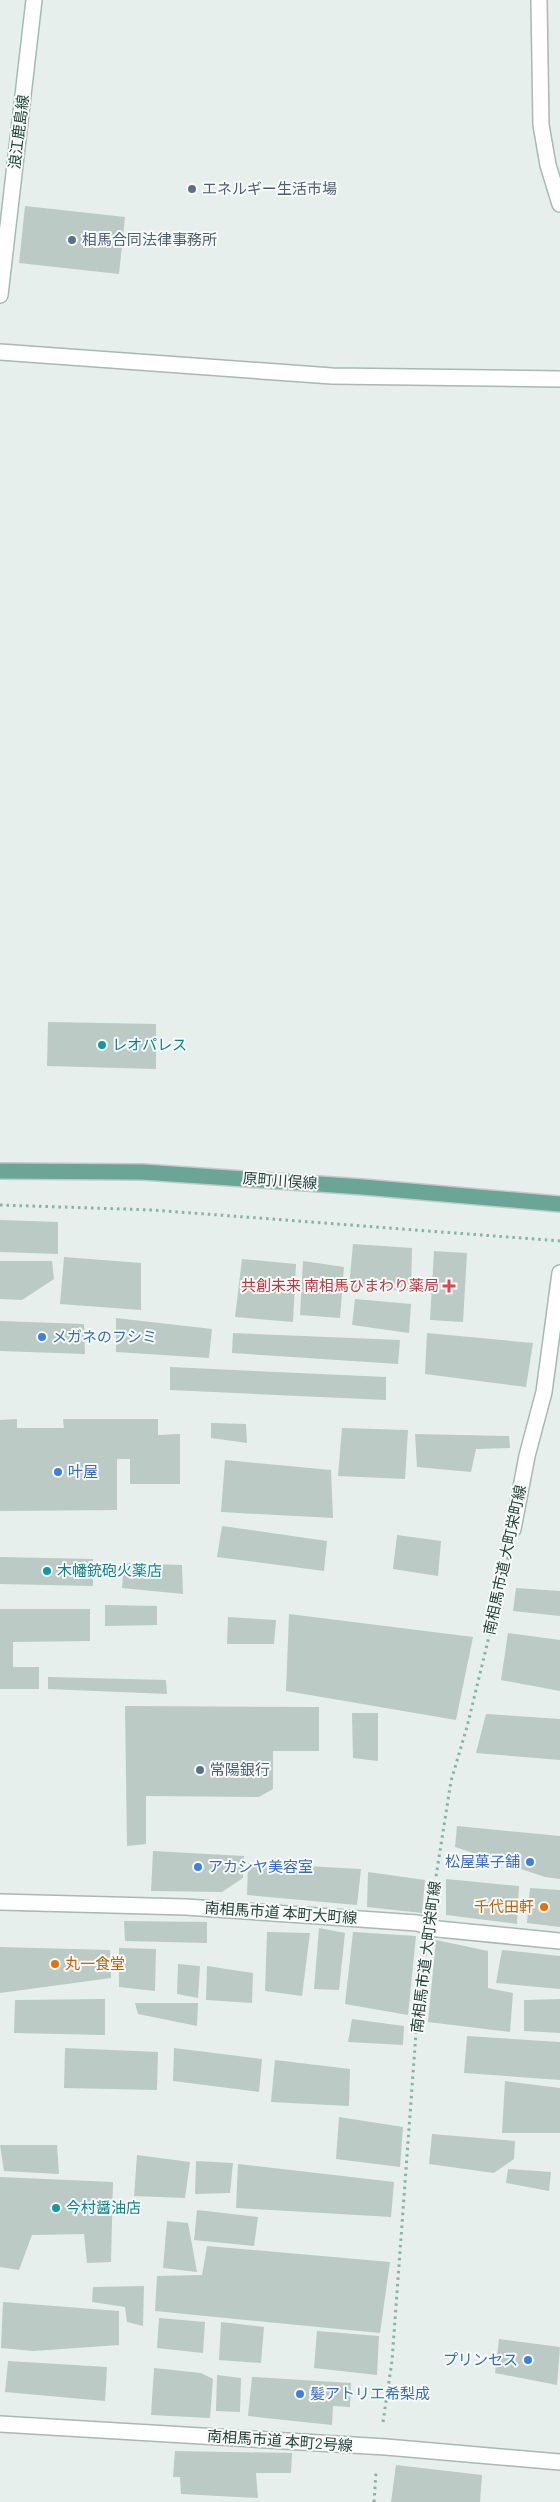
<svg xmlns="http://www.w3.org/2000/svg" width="560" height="2502" font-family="Barlow,'Noto Sans JP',sans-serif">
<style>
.building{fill:#bbcac4}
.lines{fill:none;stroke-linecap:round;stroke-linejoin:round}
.street-casing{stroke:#a8b8b2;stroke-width:18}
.secondary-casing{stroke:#a4bbb3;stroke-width:18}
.primary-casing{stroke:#c2cac8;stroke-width:18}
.path{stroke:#86b3a5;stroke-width:3;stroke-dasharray:2.5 4;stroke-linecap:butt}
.street{stroke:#fff;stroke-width:15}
.secondary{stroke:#fff;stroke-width:15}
.primary{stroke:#6aa596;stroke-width:15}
.service-dot{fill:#5c6f8a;stroke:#f7fbf9;stroke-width:2}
.culture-dot{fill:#0f9aa8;stroke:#f7fbf9;stroke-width:2}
.health-dot{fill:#e0444e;stroke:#f7fbf9;stroke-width:2}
.shop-dot{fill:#3f7fe0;stroke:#f7fbf9;stroke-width:2}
.food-dot{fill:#e8710a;stroke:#f7fbf9;stroke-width:2}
.labels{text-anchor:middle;stroke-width:4;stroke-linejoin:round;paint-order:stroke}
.street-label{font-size:15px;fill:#24423a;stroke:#f7fbf9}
.service-label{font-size:15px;fill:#4e5e75;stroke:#f7fbf9;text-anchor:start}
.culture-label{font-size:15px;fill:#0d838f;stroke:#f7fbf9;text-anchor:start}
.health-label{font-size:15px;fill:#be3a42;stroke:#f7fbf9;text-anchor:end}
.shop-label{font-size:15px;fill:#366cbe;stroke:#f7fbf9;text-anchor:start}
.food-label{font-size:15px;fill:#c56008;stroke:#f7fbf9;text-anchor:end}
</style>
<rect width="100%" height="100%" fill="#e6efeb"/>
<g class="building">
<path d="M25,206L125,217L119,274L19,263Z"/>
<path d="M48,1022L156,1024V1069L47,1066Z"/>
<path d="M0,1220L58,1222V1254L0,1252Z"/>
<path d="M353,1244L412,1248L411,1291L349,1288Z"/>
<path d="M434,1251L467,1253L463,1322L430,1320Z"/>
<path d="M64,1257L141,1263V1310L60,1304Z"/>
<path d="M242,1259L296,1264L293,1322L235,1317Z"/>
<path d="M0,1261H52L54,1279L22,1300L0,1299Z"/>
<path d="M303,1261L344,1267L340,1318L300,1315Z"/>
<path d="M355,1299L411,1304L409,1333L352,1325Z"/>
<path d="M116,1318L212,1329L209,1358L116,1352Z"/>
<path d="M0,1321L84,1324L85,1354L0,1351Z"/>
<path d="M233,1333L400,1340L398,1364L232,1353Z"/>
<path d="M427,1333L533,1343L526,1387L425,1374Z"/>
<path d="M170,1367L386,1377V1400L170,1390Z"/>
<path d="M17,1419V1428H64L63,1419H158V1435L180,1434V1484H130V1459H117V1510L0,1511V1420Z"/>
<path d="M211,1423L246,1424L247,1443L211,1438Z"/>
<path d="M342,1428L408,1430L405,1479L338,1476Z"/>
<path d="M415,1434L509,1436L510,1448L476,1449L471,1472L417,1467Z"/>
<path d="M225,1460L331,1470L333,1518L221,1512Z"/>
<path d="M222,1526L327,1541L324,1571L217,1557Z"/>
<path d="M397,1535L441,1541L438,1576L393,1569Z"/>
<path d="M0,1557L93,1559V1586L0,1584Z"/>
<path d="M124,1563L182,1565L183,1594L122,1588Z"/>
<path d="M516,1588L560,1591V1616L513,1611Z"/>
<path d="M105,1605L157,1606V1625L105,1626Z"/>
<path d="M0,1609H90V1641L13,1642V1667H39V1689H0Z"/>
<path d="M289,1614L473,1637L456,1720L286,1691Z"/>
<path d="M228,1617L276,1620L274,1644H227Z"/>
<path d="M508,1633L560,1640V1691L501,1680Z"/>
<path d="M48,1677L166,1680L167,1694L48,1689Z"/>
<path d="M125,1706L319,1707V1751H273V1789L259,1797L146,1796V1844L127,1846Z"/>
<path d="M352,1713H378V1761L353,1758Z"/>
<path d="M486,1714L560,1719V1760L476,1753Z"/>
<path d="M457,1826L560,1836V1879L545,1877L455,1847Z"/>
<path d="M153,1851L244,1856L243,1878L222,1892L151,1891Z"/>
<path d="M248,1863L361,1869L357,1905L247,1895Z"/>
<path d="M368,1872L425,1880L422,1913L367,1907Z"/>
<path d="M446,1879L519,1886L517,1924L446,1915Z"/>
<path d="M530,1888L560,1890V1927L527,1923Z"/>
<path d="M124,1921L207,1922V1943L125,1941Z"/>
<path d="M319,1928L345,1933L339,1990L314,1989Z"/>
<path d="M267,1932L310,1933L302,1996L265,1991Z"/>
<path d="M353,1932L416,1936L408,2015L345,2004Z"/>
<path d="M436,1940L488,1951V1988L513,1993L510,2032L428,2022Z"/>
<path d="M0,1947L110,1950L111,1978L0,1993Z"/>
<path d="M119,1948L156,1949L155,1991L119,1987Z"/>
<path d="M502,1950L560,1956V1989L496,1983Z"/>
<path d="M178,1964L200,1966L198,1998L177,1994Z"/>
<path d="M207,1966L253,1973L252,2003L206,2000Z"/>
<path d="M105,1999V2035L14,2033L15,2000Z"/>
<path d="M560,1999V2033L524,2031V2000Z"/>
<path d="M135,2003H198L197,2026L138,2014Z"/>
<path d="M352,2019L404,2026L403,2045L348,2042Z"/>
<path d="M467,2036L560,2042V2080L464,2073Z"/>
<path d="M65,2048L158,2052L157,2090L64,2088Z"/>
<path d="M174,2048L262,2059L259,2092L173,2081Z"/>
<path d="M275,2060L350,2069L349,2106L271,2102Z"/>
<path d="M505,2081L560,2088V2133H502Z"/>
<path d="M339,2117L403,2127L400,2167L336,2159Z"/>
<path d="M432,2134L515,2141L514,2159L494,2173L429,2164Z"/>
<path d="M0,2145H57L59,2174L4,2171Z"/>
<path d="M137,2155L190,2162L185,2198L134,2196Z"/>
<path d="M196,2161L233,2163L230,2193L195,2194Z"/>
<path d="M238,2164L394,2182L391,2217L236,2208Z"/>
<path d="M508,2169L551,2172L549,2191L506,2183Z"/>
<path d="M0,2177L113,2182L111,2262L87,2263L84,2234L32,2235L19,2270L0,2267Z"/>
<path d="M197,2210L258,2217L254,2246L194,2240Z"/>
<path d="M167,2221L188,2223L197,2272L163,2268Z"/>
<path d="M207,2246L390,2262L380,2333L155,2311L157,2276L202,2275Z"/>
<path d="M144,2286L143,2326L127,2322L125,2307L92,2302L93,2287Z"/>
<path d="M3,2302L119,2311V2345L33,2351L1,2348Z"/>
<path d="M159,2318L205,2322L203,2353L157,2348Z"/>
<path d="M221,2322L264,2327L261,2363L219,2360Z"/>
<path d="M317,2331L379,2336L377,2375L314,2368Z"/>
<path d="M499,2339L560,2347L557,2385L495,2373Z"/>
<path d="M8,2361L107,2367L105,2401L5,2392Z"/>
<path d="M154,2368L201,2373L213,2379L210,2418L151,2415Z"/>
<path d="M217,2375L241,2378L240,2412L216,2411Z"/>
<path d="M252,2377L351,2383L350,2407L333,2406L332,2425L248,2416Z"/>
<path d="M175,2451L292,2453L291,2473H256L258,2498L181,2494L180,2477H173Z"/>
<path d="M396,2465L482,2475L480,2502H391Z"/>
</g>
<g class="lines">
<defs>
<g id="street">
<path d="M539,0L541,125L548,165L560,204"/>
<path d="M0,352L332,376L560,379"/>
<path d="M513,1529L527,1456L544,1392L560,1273"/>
<path d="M0,1902L186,1907L303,1915L417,1923L438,1929L560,1941"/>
<path d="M0,2424L386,2447L560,2462"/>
</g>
<path id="secondary" d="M0,295L34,0"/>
<path id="primary" d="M0,1171L143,1172L363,1187L560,1204"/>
</defs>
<use href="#street" class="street-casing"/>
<use href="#secondary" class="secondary-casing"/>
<use href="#primary" class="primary-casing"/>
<g class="path">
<path d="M0,1205L153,1210L560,1241"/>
<path d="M432,1902L451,1781L467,1727L509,1554"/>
<path d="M383,2422L392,2361L417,2019L425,1953"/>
<path d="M374,2502L376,2472"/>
</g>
<use href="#street" class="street"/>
<use href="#secondary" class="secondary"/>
<use href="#primary" class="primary"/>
</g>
<g class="service-dot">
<circle cx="192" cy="189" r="5"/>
<circle cx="72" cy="240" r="5"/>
<circle cx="200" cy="1770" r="5"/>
</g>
<g class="culture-dot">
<circle cx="102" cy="1045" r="5"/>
<circle cx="47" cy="1571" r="5"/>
<circle cx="56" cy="2208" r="5"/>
</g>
<path class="health-dot" d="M446.5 1278.5h5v5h5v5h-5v5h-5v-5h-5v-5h5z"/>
<g class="shop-dot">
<circle cx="42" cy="1337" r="5"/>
<circle cx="58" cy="1472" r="5"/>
<circle cx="530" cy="1862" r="5"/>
<circle cx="198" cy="1867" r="5"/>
<circle cx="528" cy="2360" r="5"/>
<circle cx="300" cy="2394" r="5"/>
</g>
<g class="food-dot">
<circle cx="544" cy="1907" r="5"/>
<circle cx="55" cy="1964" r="5"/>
</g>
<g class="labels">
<g class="street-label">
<text transform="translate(19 132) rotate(-83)" y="5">浪江鹿島線</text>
<text transform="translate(280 1181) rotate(4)" y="5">原町川俣線</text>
<text transform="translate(505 1560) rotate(-78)" y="5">南相馬市道 大町栄町線</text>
<text transform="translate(281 1913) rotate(4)" y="5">南相馬市道 本町大町線</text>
<text transform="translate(426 1957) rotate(-83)" y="5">南相馬市道 大町栄町線</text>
<text transform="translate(280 2441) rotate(4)" y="5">南相馬市道 本町2号線</text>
</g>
<g class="service-label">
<text x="202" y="194">エネルギー生活市場</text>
<text x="82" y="245">相馬合同法律事務所</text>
<text x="210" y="1775">常陽銀行</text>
</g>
<g class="culture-label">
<text x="112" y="1050">レオパレス</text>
<text x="57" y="1576">木幡銃砲火薬店</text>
<text x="66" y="2213">今村醤油店</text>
</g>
<g class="health-label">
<text x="439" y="1291">共創未来 南相馬ひまわり薬局</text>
</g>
<g class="shop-label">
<text x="52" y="1342">メガネのフシミ</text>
<text x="68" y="1477">叶屋</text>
<text x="520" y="1867" text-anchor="end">松屋菓子舗</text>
<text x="208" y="1872">アカシヤ美容室</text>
<text x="518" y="2365" text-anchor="end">プリンセス</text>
<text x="310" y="2399">髪アトリエ希梨成</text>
</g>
<g class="food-label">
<text x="534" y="1912">千代田軒</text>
<text x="65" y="1969" text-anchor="start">丸一食堂</text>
</g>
</g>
</svg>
